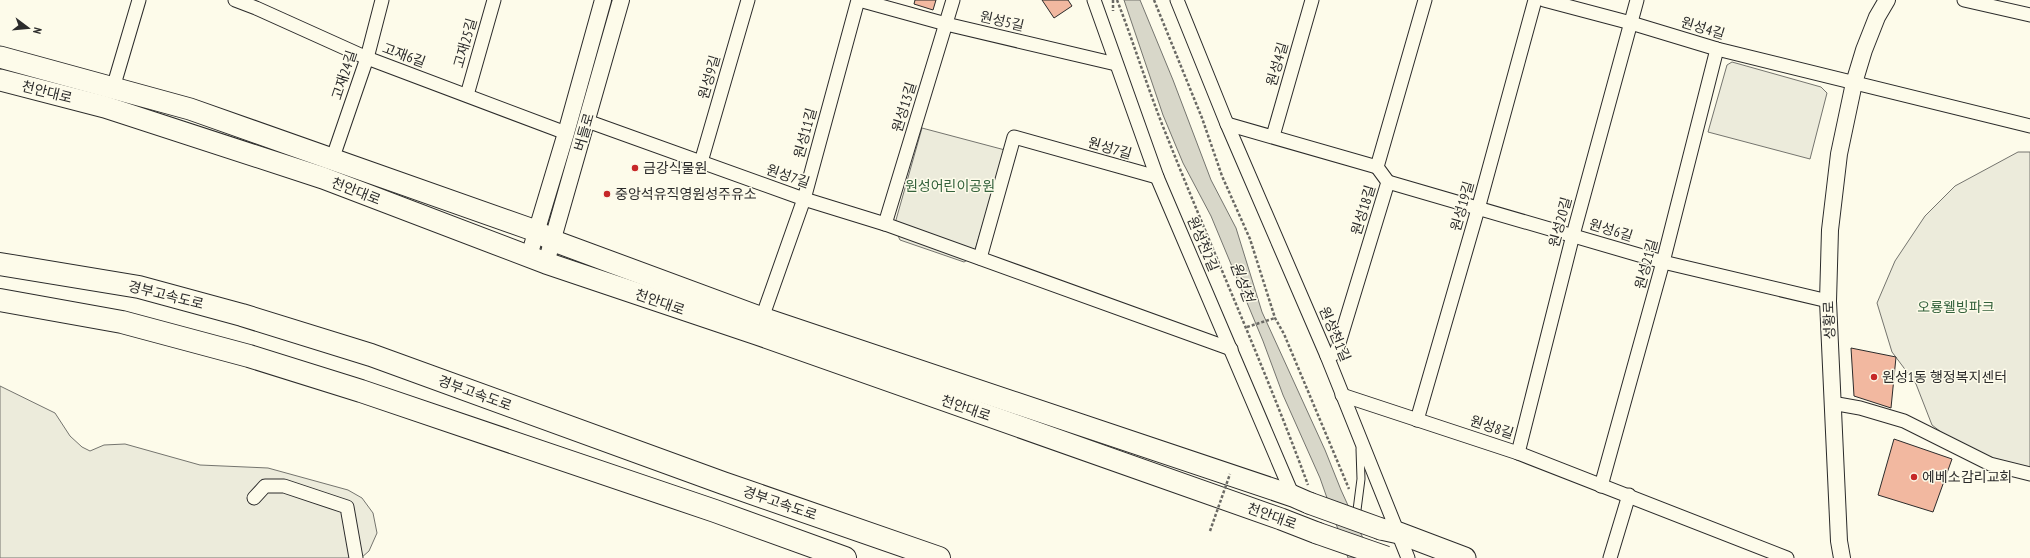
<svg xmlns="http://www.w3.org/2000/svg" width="2030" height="558" font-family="'PT Sans Narrow','Noto Sans KR',sans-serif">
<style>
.green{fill:#ecebdb;stroke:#74746e}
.water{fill:#d8d7c9;stroke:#74746e}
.building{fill:#f2b8a0;stroke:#2b2b2b}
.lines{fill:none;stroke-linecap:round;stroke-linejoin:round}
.service-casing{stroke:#2b2b2b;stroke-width:9}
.minor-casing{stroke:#2b2b2b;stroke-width:15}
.tertiary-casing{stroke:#2b2b2b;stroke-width:18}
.primary-casing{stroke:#2b2b2b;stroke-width:23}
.motorway-casing{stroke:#2b2b2b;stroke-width:24}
.path{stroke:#6a6964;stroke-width:2.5;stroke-dasharray:3 2;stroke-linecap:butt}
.service{stroke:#fdfbea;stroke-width:7}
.minor{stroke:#fdfbea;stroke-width:13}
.tertiary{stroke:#fdfbea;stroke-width:16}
.primary{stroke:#fdfbea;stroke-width:21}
.motorway{stroke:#fdfbea;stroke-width:22}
.primary-bridge-casing{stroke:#2b2b2b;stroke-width:23;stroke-linecap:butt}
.path-bridge{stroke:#6a6964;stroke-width:2.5;stroke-dasharray:3 2;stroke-linecap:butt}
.primary-bridge{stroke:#fdfbea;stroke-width:21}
.poi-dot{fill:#c62828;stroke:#fdfbea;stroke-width:1.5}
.labels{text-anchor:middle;stroke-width:3;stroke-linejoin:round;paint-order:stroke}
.street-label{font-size:14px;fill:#2b2b2b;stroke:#fdfbea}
.poi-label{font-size:14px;fill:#2b2b2b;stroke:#fdfbea;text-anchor:start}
.park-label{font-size:14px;fill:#34623c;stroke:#fdfbea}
.water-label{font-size:15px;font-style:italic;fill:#2b2b2b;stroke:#fdfbea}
</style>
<rect width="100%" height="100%" fill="#fdfbea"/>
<g class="green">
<path d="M1732,62L1821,87L1827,93L1810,159L1708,132L1727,65Z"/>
<path d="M922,128L1005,150L973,257L964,262L900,240L894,227Z"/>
<path d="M2018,152H2030V468L2002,462L1950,439L1932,425L1916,384L1892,352L1877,303L1895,261L1925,216L1955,186Z"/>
<path d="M0,386L55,413L70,436L82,447L90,451L104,445L125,444L200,465L268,468L348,490L362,498L373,513L377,533L369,551L361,558H0Z"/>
</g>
<path class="water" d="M1124,0H1140L1173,80L1211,180L1236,228L1262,312L1325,450L1341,490L1372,558H1348L1320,478L1283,395L1263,341L1211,216L1183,163L1163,115Z"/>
<g class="building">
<path d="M915,0H936L933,10L914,4Z"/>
<path d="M1042,0H1068L1072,6L1054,18Z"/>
<path d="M1851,348L1896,357L1891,408L1854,396Z"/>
<path d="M1894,439L1952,459L1933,512L1878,495Z"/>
</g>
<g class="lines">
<defs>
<path id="service" d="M1357,510L1361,479L1360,449"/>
<g id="minor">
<path d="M235,0L256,8L367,58L566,133"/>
<path d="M859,0L946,24L1116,64"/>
<path d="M1094,0L1157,177L1293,496"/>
<path d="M1177,0L1227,124L1327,356L1408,558"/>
<path d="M1544,0L1631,23L1717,49L2030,126"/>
<path d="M1964,0L2030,15"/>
<path d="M113,88L139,0"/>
<path d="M467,95L494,0"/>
<path d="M587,121L804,199L885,224L1231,349"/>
<path d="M1227,124L1377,167"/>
<path d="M1273,136L1312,0"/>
<path d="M332,160L367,58L382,0"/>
<path d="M701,162L748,0"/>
<path d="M1388,182L1663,262L1828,301"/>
<path d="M885,224L953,0"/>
<path d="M980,258L1014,137L1157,177"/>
<path d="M762,318L804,199L858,0"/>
<path d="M1327,356L1336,353L1388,182L1377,167L1425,0"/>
<path d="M1342,395L1518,453L1787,558"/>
<path d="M1832,403L1860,408L1904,421L1990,464L2030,474"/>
<path d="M1417,420L1478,209L1535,0"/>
<path d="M1518,453L1573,235L1637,0"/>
<path d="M1601,486L1663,262L1717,49"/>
<path d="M254,498L265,486H284L347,507L356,558"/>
<path d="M1610,558L1629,495"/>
</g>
<g id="tertiary">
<path d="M529,256L566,133L603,0"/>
<path d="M546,263L621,0"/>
<path d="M1842,558L1839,541L1828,301L1830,230L1839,154L1854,83L1864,50L1877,17L1887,0"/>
</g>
<g id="primary">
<path d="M0,57L190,109L536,231L554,241L762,318L1293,496L1309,503"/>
<path d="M0,80L105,107L323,178L546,263L757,334L1281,519L1317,533"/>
<path d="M1381,529L1399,533L1465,558"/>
</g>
<g id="motorway">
<path d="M0,264L139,287L242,315L371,355L723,483L939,558"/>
<path d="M0,300L122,322L249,356L361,391L715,511L845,558"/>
</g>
</defs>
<use href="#service" class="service-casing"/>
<use href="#minor" class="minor-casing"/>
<use href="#tertiary" class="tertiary-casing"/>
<use href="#primary" class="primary-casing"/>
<use href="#motorway" class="motorway-casing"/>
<g class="path">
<path d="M1113,0V11"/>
<path d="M1117,0C1135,46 1149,93 1168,139C1214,255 1265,368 1308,485"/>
<path d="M1154,0L1202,118L1222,176L1250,239L1275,318L1284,334L1349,489"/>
<path d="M1247,327L1275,318"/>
</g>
<use href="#service" class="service"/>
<use href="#minor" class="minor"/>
<use href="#tertiary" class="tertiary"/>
<use href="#primary" class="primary"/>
<use href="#motorway" class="motorway"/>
<defs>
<g id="primary-bridge">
<path d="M1309,503L1381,529"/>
<path d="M1317,533L1386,557"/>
</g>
</defs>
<use href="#primary-bridge" class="primary-bridge-casing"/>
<path class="path-bridge" d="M1210,531L1230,474"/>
<use href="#primary-bridge" class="primary-bridge"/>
</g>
<g class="poi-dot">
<circle cx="635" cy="168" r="4"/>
<circle cx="607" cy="194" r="4"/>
<circle cx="1874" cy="377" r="4"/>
<circle cx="1914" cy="477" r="4"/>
</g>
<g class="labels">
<g class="street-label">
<text transform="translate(1002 21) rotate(13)" y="5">원성5길</text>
<text transform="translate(1703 28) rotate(17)" y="5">원성4길</text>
<text transform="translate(465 43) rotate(-74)" y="5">고재25길</text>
<text transform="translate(404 55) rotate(20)" y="5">고재6길</text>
<text transform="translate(1277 64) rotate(-74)" y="5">원성4길</text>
<text transform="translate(344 75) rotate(-72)" y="5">고재24길</text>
<text transform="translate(709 77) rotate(-74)" y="5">원성9길</text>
<text transform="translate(47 92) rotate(14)" y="5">천안대로</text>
<text transform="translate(904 107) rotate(-73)" y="5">원성13길</text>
<text transform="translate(584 132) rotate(-74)" y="5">버들로</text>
<text transform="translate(805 133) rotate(-75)" y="5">원성11길</text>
<text transform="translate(1110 148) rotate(16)" y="5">원성7길</text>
<text transform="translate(788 176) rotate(19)" y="5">원성7길</text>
<text transform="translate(356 191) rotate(21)" y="5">천안대로</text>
<text transform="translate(1462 206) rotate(-74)" y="5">원성19길</text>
<text transform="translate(1363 210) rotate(-73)" y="5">원성18길</text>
<text transform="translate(1560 222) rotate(-75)" y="5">원성20길</text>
<text transform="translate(1611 230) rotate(17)" y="5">원성6길</text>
<text transform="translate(1203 244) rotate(67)" y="5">원성천2길</text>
<text transform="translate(1646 264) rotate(-75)" y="5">원성21길</text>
<text transform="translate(166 295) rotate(14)" y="5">경부고속도로</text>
<text transform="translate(660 302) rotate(19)" y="5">천안대로</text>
<text transform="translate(1829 320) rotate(-92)" y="5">성황로</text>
<text transform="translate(1335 334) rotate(67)" y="5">원성천1길</text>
<text transform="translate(475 393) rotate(20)" y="5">경부고속도로</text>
<text transform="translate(966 408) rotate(19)" y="5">천안대로</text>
<text transform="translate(1492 427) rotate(18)" y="5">원성8길</text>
<text transform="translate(780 503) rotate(19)" y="5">경부고속도로</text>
<text transform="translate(1272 516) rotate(20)" y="5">천안대로</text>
</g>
<g class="poi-label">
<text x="643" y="173">금강식물원</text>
<text x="615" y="199">중앙석유직영원성주유소</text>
<text x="1882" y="382">원성1동 행정복지센터</text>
<text x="1922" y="482">에베소감리교회</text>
</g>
<g class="park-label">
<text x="950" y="191">원성어린이공원</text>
<text x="1956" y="312">오룡웰빙파크</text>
</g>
<g class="water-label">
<text transform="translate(1242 282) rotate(70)" y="5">원성천</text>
</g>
</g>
<g transform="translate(28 28) rotate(106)" stroke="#fdfbea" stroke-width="3" paint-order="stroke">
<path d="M0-3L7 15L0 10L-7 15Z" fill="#2b2b2b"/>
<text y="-6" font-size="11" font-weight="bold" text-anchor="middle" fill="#2b2b2b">N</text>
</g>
</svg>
